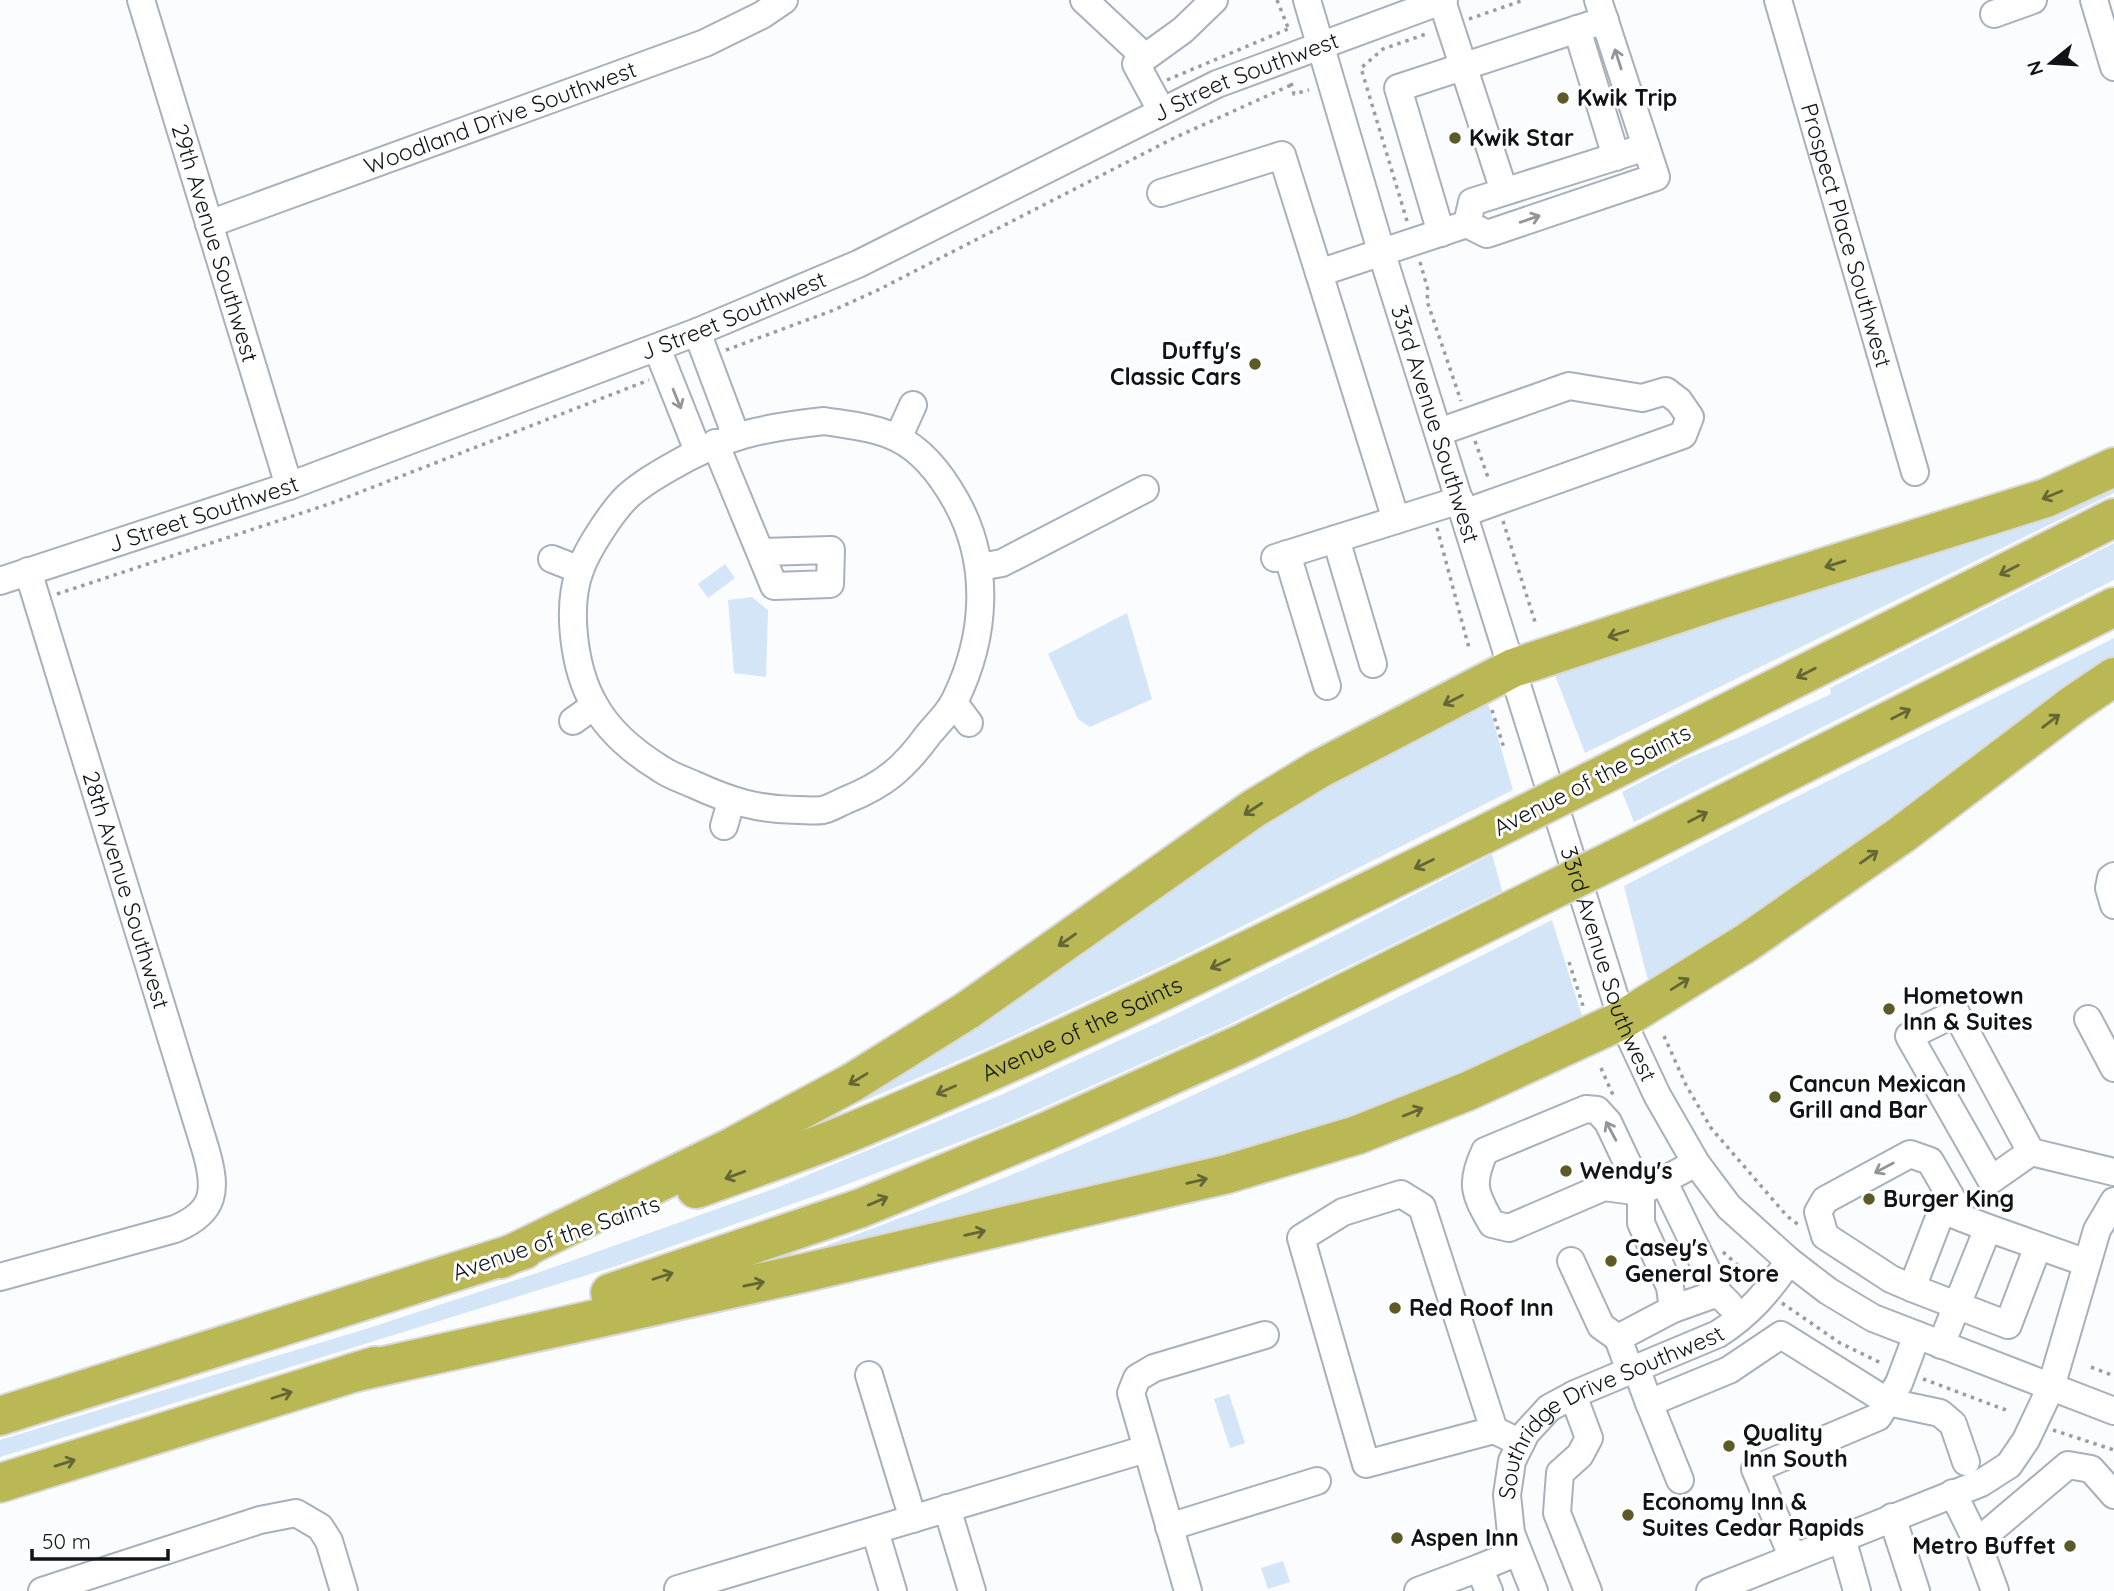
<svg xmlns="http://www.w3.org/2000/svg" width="2114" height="1591" font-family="Quicksand,sans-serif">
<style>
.green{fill:#d5e5f8}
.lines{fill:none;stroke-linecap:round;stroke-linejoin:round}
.minor-casing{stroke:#a7b0bc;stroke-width:30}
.highway-casing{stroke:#d9d9da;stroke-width:42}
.path{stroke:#9a9d9f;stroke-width:3.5;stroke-dasharray:3.5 5;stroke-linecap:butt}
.minor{stroke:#fff;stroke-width:26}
.highway{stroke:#bab854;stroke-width:38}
.highway-bridge-casing{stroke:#d9d9da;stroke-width:42;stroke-linecap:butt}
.highway-bridge{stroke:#bab854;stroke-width:38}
.oneway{stroke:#939597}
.oneway2{stroke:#656636}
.poi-dot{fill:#5c5b27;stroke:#fff;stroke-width:2.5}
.labels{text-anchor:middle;stroke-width:6;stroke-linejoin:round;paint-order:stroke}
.street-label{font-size:23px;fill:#101317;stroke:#fff}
.poi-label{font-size:23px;font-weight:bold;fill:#101317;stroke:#fff;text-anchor:start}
</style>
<rect width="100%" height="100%" fill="#fafcfe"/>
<g class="green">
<path d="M2114,480V493L1585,753L1553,670Z"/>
<path d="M2114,543V580L1634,822L1622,792L1685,759L1735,739L1831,694L1830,688Z"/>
<path d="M725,564L735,578L708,598L698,584Z"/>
<path d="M752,597L768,610L766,677L734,673L728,600Z"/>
<path d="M1127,613L1152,699L1090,727L1078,719L1048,654Z"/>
<path d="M2114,638V662L1652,987L1647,977L1624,886L1764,813Z"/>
<path d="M1483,701L1489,706L1513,790L1167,964L988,1048L774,1139L1244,830Z"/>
<path d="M1492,854L1502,891L1224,1027L999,1127L829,1191L613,1267L0,1457V1440L372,1327L540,1272L779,1187L1001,1095L1172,1016L1340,933Z"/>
<path d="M1552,920L1583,1019L1341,1129L804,1254C873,1228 943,1203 1011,1175C1195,1099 1374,1010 1552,920Z"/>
<path d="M1229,1394L1245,1443L1230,1448L1214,1399Z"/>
<path d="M1283,1561L1290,1582L1268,1589L1261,1568Z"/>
</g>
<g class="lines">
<defs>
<g id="minor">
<path id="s1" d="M141,0L289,486"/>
<path d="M1084,0L1145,57"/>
<path id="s2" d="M1307,0L1382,254L1622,1020L1657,1095L1696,1163L1729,1207L1789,1261L1828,1291L1873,1318L2114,1411"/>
<path id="s3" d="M1778,0L1915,472"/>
<path d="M2094,0L2114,67"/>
<path d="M1442,1L1504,191"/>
<path d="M1994,14L2033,0"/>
<path d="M1577,29L1616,157"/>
<path d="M1161,110L1136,64L1183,30L1214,0"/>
<path d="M1161,193L1282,155L1319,273"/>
<path id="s4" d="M209,224L705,43L762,15L784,0"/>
<path d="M1467,224L1487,234L1656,177L1598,0"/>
<path d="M1441,233L1398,88L1605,20"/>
<path d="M697,332L736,436"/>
<path d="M657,348L698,451"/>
<path d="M824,421C848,425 874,427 897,438C924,451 942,476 956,501C991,564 986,637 955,700C949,713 937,724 928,735C904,768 884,785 846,800C839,803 831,808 823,810C815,811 806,810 798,810C759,810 730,801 695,785C684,780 671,776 661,769C635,753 609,732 594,704C574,669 566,608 580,570C587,550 612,511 628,496C640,485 655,476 669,468C725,435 761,428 824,421Z"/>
<path d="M1439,432L1569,386L1642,398L1666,391L1679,401L1690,417L1683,435L1464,513"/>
<path d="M898,438L913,405"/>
<path d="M715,443L774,586L830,584L831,550L760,552"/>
<path d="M1460,500L1396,520L1319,273L1467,224L1472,202L1646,147"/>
<path d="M1336,539L1373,664"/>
<path d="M1287,554L1327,686"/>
<path d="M1275,558L1396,520"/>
<path d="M552,559L580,570"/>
<path d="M980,567L1002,563L1145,489"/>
<path id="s5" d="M0,581L289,486L697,332L858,264L1217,84L1444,0"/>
<path d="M954,703L969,723"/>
<path d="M573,721L594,706"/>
<path d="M724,826L731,802"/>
<path d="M2114,876L2111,878L2109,888L2114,905"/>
<path d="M2088,1019L2114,1068"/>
<path d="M2031,1152L1991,1180L1909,1036L1956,1013L2031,1152L2114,1172"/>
<path d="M1663,1180L1718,1293"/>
<path d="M1988,1228L1942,1210L1912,1288L2008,1325L2038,1246"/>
<path d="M1571,1261L1601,1326L1618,1338"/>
<path d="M0,1277L175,1229C216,1212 217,1190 206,1151L28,571"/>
<path d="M1912,1288L1891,1279L1825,1236L1818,1212L1825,1200L1910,1154L1930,1161L1963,1218"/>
<path d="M1673,1309L1718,1293L1729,1304"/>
<path d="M1941,1345L1988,1228L2087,1263"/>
<path d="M1636,1368L1649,1403L1729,1370L1781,1335L1888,1402L1940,1413L1953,1424L1966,1462"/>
<path d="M1630,1371L1618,1338L1673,1309L1670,1287L1641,1223V1192L1608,1122L1597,1110L1586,1109L1485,1151C1470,1183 1474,1193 1492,1224L1509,1228L1604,1187L1641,1192L1696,1163"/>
<path d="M869,1375L913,1519"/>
<path d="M1573,1395L1589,1438L1580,1455L1560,1473L1557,1513L1588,1591"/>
<path d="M1649,1403L1680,1480"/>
<path d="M1494,1430L1422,1207L1401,1194L1343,1212L1301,1238L1366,1464L1494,1430L1521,1443"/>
<path d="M1953,1493L1977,1542L2068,1465L2091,1469L2114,1495"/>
<path d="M947,1508L972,1591"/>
<path d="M1892,1517L1916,1591"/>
<path d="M1169,1527L1317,1481"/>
<path d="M875,1531L893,1591"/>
<path d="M1842,1538L1857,1591"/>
<path d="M1977,1542L1995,1591"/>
<path d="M1793,1558L1755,1469L1878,1417L1899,1383L1917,1335"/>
<path d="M42,1591L260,1520L296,1513L320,1527L329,1541L344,1591"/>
<path d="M679,1591L678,1589L1146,1449"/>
<path d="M1188,1591L1131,1393L1137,1378L1154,1368L1265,1335"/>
<path d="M1418,1591L1479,1568"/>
<path d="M1489,1591L1479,1568L1518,1552"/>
<path id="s6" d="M1534,1591L1511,1533L1507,1495L1512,1461L1526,1433L1549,1408L1577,1393L1718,1334C1748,1315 1769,1291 1789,1261"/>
<path d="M1710,1591L1981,1483L2009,1465L2026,1440L2051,1387L2097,1230L2114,1201"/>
</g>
<g id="highway">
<path d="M1613,770L2114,518"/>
<path d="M1637,848L2114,607"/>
<path id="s7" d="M696,1189C748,1170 800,1153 851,1132C1067,1042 1276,936 1485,834"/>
<path d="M501,1259L732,1147L853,1082L968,1010L1253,809L1319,769L1513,668L1719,600L2046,498L2114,467"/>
<path d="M610,1293L861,1208L1045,1132L1243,1043L1508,912"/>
<path d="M352,1373L803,1273L1227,1174L1357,1135L1468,1091L1622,1020L1746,943L1901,835L2074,704L2114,677"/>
<path d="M0,1416L524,1250"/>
<path d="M0,1483L375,1366"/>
</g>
</defs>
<use href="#minor" class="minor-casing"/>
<use href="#highway" class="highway-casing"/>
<g class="path">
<path d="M1277,0L1289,30"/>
<path d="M1469,19L1524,0"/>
<path d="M1167,80L1288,29"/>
<path d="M1291,83L1294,94L1309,90"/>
<path d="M1407,221L1361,68L1383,49L1429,33"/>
<path d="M1420,262L1428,290L1427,301L1461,401"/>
<path d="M726,350L834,310L880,289L1174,138L1291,85"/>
<path d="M1475,441L1489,480"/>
<path d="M1503,521L1536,625"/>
<path d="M1437,528L1469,648"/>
<path d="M57,594L332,503L649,380"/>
<path d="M1492,710L1504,748"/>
<path d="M1569,962L1584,1009"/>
<path d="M1664,1036L1686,1085L1711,1128L1787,1216L1800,1226"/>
<path d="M1601,1068L1613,1095"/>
<path d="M1723,1252L1751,1277"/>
<path d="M1782,1303L1840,1343L1883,1364"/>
<path d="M2091,1367L2114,1376"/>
<path d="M1923,1379L2006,1410"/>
<path d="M2053,1430L2114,1450"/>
</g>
<use href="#minor" class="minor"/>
<use href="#highway" class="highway"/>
<defs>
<g id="highway-bridge">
<path d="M1485,834L1613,770"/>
<path d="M1508,912L1637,848"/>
</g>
</defs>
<use href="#highway-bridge" class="highway-bridge-casing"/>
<use href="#highway-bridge" class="highway-bridge"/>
</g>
<defs><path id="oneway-shaft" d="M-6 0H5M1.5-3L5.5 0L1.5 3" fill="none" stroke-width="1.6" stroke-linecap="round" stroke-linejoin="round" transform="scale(1.75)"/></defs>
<g class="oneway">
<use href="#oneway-shaft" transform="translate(1618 59) rotate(-108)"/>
<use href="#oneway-shaft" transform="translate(1530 219) rotate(-19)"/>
<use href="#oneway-shaft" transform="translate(677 399) rotate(68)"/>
<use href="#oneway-shaft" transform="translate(1611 1131) rotate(-118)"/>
<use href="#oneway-shaft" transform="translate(1884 1168) rotate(152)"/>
</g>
<g class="oneway2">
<use href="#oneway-shaft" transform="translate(2052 495) rotate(158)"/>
<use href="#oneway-shaft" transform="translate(1835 564) rotate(163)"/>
<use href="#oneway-shaft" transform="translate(2009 570) rotate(153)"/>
<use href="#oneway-shaft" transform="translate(1618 634) rotate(162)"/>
<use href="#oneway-shaft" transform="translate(1806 673) rotate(153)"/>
<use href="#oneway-shaft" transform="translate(1453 700) rotate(153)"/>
<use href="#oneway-shaft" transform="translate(1901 714) rotate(-27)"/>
<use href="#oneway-shaft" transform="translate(2051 721) rotate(-37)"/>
<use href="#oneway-shaft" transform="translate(1253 809) rotate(147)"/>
<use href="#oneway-shaft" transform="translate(1698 817) rotate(-27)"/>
<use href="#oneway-shaft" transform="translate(1869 857) rotate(-35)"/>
<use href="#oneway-shaft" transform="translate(1424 864) rotate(154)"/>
<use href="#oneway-shaft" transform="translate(1067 940) rotate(145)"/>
<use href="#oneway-shaft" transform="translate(1220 964) rotate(154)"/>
<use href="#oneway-shaft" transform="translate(1680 984) rotate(-32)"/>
<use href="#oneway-shaft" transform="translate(858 1079) rotate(149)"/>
<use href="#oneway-shaft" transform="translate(946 1090) rotate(156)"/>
<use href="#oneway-shaft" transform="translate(1413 1112) rotate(-22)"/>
<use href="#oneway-shaft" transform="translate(735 1175) rotate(160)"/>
<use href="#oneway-shaft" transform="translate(1197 1181) rotate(-13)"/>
<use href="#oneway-shaft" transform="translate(878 1201) rotate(-23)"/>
<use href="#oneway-shaft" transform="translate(975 1233) rotate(-13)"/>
<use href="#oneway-shaft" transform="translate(663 1276) rotate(-18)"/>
<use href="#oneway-shaft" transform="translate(754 1284) rotate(-12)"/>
<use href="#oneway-shaft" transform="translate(282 1395) rotate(-18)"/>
<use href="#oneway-shaft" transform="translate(65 1463) rotate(-17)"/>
</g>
<g class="poi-dot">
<circle cx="1563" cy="98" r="7"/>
<circle cx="1455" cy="138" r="7"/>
<circle cx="1255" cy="364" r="7"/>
<circle cx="1889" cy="1009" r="7"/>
<circle cx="1775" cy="1097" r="7"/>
<circle cx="1566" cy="1171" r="7"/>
<circle cx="1869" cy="1199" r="7"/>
<circle cx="1611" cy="1261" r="7"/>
<circle cx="1395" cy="1308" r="7"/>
<circle cx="1729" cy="1446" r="7"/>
<circle cx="1628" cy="1515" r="7"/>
<circle cx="1397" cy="1538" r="7"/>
<circle cx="2070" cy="1546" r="7"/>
</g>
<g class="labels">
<g class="street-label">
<text dy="8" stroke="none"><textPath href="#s5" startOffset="1346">J Street Southwest</textPath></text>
<text dy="8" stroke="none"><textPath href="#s4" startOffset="310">Woodland Drive Southwest</textPath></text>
<text dy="8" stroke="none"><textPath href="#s3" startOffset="245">Prospect Place Southwest</textPath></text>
<text dy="8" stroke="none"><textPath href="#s1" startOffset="254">29th Avenue Southwest</textPath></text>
<text dy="8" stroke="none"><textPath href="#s5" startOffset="780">J Street Southwest</textPath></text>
<text dy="8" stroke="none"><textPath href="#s2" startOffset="443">33rd Avenue Southwest</textPath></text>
<text dy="8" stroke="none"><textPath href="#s5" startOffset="214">J Street Southwest</textPath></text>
<text transform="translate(1592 780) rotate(-27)" y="8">Avenue of the Saints</text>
<text transform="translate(126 890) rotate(73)" y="8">28th Avenue Southwest</text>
<text dy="8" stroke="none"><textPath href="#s2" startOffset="1010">33rd Avenue Southwest</textPath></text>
<text dy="8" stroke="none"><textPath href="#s7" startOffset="418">Avenue of the Saints</textPath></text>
<text transform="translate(556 1238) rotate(-19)" y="8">Avenue of the Saints</text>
<text dy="8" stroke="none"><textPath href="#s6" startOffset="243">Southridge Drive Southwest</textPath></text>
</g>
<g class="poi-label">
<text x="1577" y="106">Kwik Trip</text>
<text x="1469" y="146">Kwik Star</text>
<text x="1241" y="359" text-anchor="end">Duffy's<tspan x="1241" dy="26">Classic Cars</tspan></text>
<text x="1903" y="1004">Hometown<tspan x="1903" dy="26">Inn &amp; Suites</tspan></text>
<text x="1789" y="1092">Cancun Mexican<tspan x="1789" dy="26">Grill and Bar</tspan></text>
<text x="1580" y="1179">Wendy's</text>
<text x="1883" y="1207">Burger King</text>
<text x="1625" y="1256">Casey's<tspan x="1625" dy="26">General Store</tspan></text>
<text x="1409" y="1316">Red Roof Inn</text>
<text x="1743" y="1441">Quality<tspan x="1743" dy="26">Inn South</tspan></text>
<text x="1642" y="1510">Economy Inn &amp;<tspan x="1642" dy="26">Suites Cedar Rapids</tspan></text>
<text x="1411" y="1546">Aspen Inn</text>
<text x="2056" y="1554" text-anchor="end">Metro Buffet</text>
</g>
</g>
<g transform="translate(2051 63) rotate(252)" stroke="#ffffff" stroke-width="5" paint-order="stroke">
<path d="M0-5L12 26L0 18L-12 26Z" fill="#101317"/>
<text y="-10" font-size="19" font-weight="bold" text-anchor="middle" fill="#101317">N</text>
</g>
<path d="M32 1549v10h136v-10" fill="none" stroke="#101317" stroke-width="3.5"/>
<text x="42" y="1549" font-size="21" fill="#101317" stroke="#ffffff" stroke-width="5" paint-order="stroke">50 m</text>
</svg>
